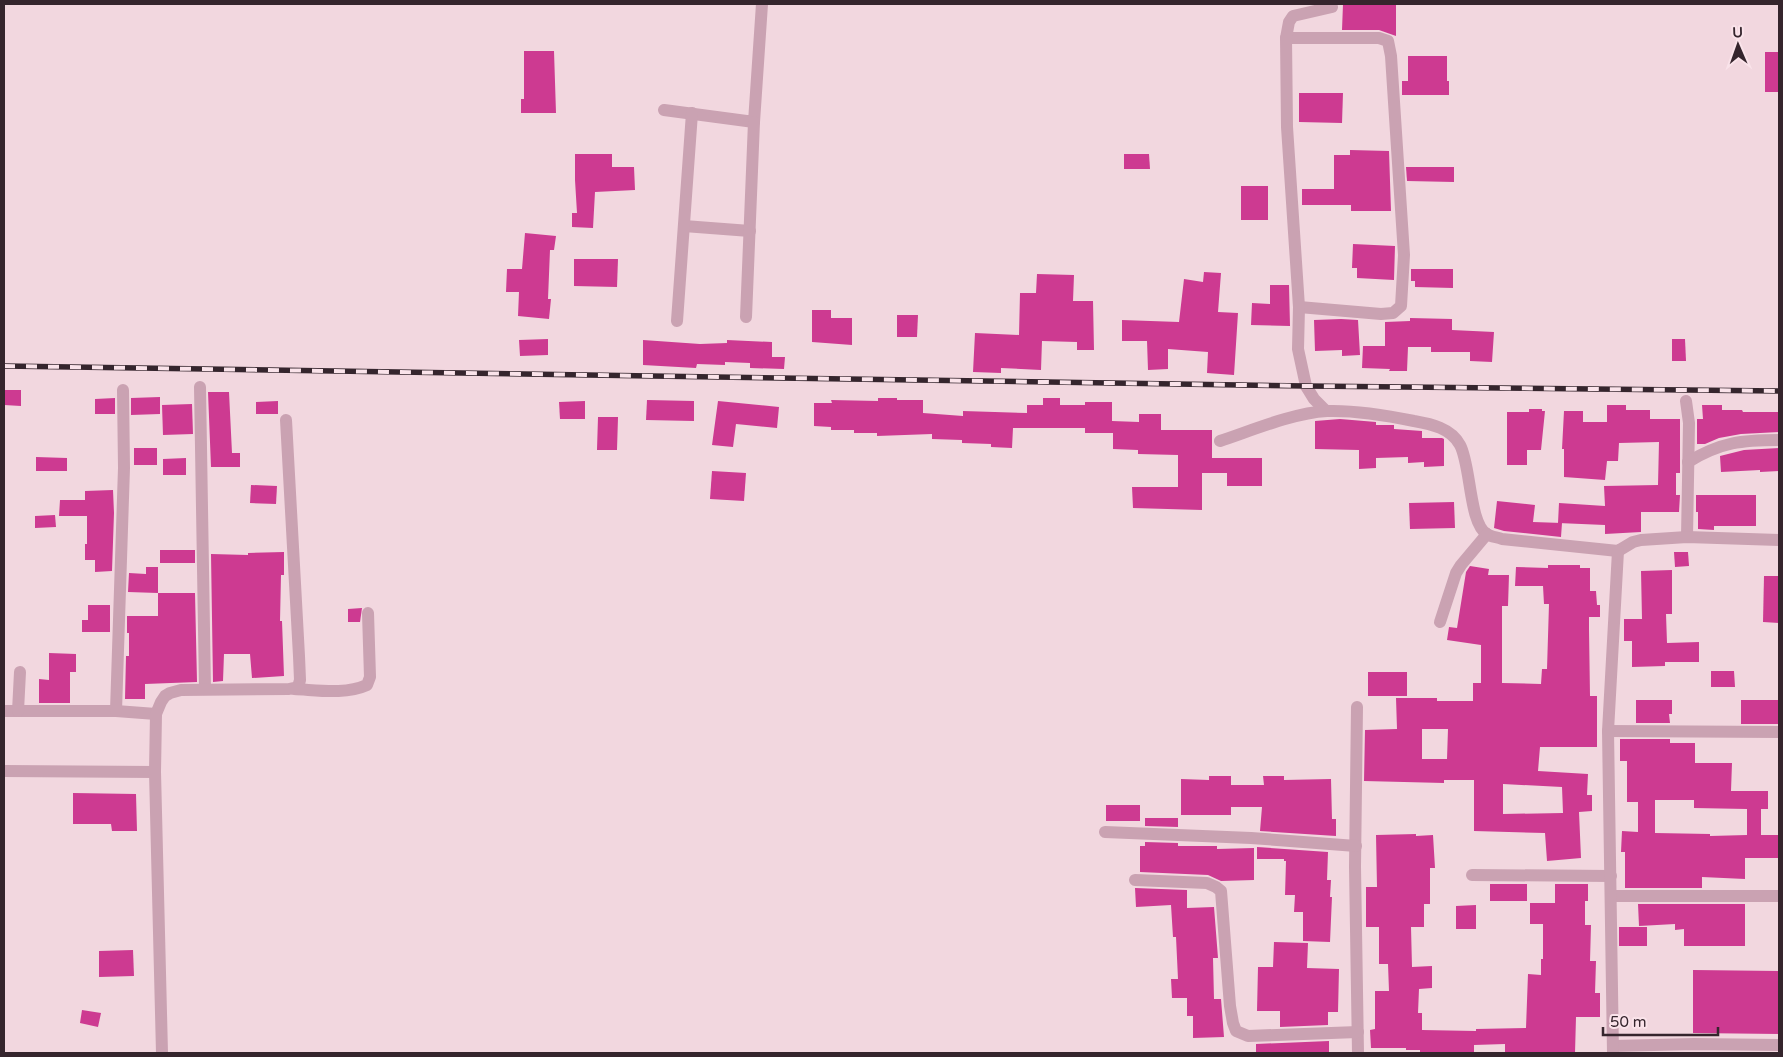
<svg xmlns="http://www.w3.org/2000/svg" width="1783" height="1057" font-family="'Varela Round',sans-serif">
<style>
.building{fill:#cd3a91;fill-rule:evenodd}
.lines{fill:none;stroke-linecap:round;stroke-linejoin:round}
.minor{stroke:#caa2b2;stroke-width:12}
.rail-casing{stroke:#35252d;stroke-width:5.5}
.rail{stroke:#fae3ea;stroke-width:4;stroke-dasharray:11;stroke-linecap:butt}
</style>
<rect width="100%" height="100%" fill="#f2d7df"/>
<g class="building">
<path d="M1343,4H1396V36L1379,30H1342Z"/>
<path d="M524,51H554L556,113H521V99H524Z"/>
<rect x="1765" y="52" width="14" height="40"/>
<path d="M1408,56H1447V81H1449V95H1402V81H1408Z"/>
<path d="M1299,93H1343L1342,123L1299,122Z"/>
<path d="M1350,150L1389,151L1391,211H1351V205H1302V189H1334V155H1350Z"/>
<path d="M575,154H612V167H634L635,190L595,192L593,228L572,227V213H577L575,180Z"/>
<path d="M1124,154H1149L1150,169H1124Z"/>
<path d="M1406,167H1454V182L1407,181Z"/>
<rect x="1241" y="186" width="27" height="34"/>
<path d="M525,233L556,236L554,250H550L548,299H551L549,319L518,316L519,292H506L507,269H522Z"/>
<path d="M1353,244L1395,246L1394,280L1357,278V268H1352Z"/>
<path d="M574,259H618L617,287L574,286Z"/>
<path d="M1411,269H1453V288L1415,287V281H1411Z"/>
<path d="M1204,272L1221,273L1218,312L1238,313L1234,375L1207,373L1208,352L1168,349V369L1148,370L1147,341H1122V320L1179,322L1184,279L1203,282Z"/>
<path d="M1037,274L1074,275L1073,301H1093L1094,350H1077V342L1042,341L1041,370L1001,368V373L973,372L975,333L1019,335L1020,293H1036Z"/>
<path d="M1270,285H1289L1290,326L1251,325L1252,303L1270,304Z"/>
<path d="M812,310H831V318H852V345L812,342Z"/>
<path d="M897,315H918L917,337H897Z"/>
<path d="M1410,318L1452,319V330L1494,332L1492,362L1470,361V352H1431V347H1408L1407,371H1389L1390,369L1362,368L1363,346H1385V322L1410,321Z"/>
<path d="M1341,319L1358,320L1360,355L1342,356V350L1315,351L1314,320Z"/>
<path d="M548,339V355L520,356L519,340Z"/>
<path d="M1672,339H1685L1686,361H1672Z"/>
<path d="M643,340L700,344L727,343V340L772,342V357H785L784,369L750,368V363L725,362V365L697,364L696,368L643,365Z"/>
<path d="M4,390H21V406L4,405Z"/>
<path d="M208,392H229L232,453H240V467H211Z"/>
<path d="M160,397V414L131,415V398Z"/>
<path d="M115,398V414H95V399Z"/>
<path d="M878,398H897V400H923V413L963,416V411L1027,413V405H1043V398H1060V405H1085V402H1112V421L1139,422V414H1161V430H1212V458H1262V486H1227V473H1202V510L1133,508L1132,487H1178V455L1138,454V450L1113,449V433H1085V428H1013L1012,448L991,447V444L962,443V440L932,439V434L877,436V433H854V430H831V427L814,426V403H832L831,400L878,401Z"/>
<path d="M647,400L694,401V421L646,420Z"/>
<path d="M278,401V414H256V402Z"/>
<path d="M585,401V419H560L559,402Z"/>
<path d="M718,401L779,407L777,428L736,424L733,447L712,445Z"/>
<path d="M192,404L193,434L163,435L162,405Z"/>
<path d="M1607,405H1626V410H1650V419H1680V473H1676V495H1680L1679,512H1641V532L1605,534V525L1558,523L1559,503L1605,506L1604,486L1658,485L1659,442L1619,443L1618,461H1607L1605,480L1564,477V449H1562L1564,411H1583V422H1607Z"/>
<path d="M1702,405H1722V410H1742L1743,412H1779V432L1741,434L1719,438L1705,444H1697V419H1703Z"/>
<path d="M1529,409H1542V411H1545L1541,450H1527V465H1507V412H1529Z"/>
<path d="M598,417H618L617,450H597Z"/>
<path d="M1340,419L1376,422V425H1394V429L1422,431V438H1442L1444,439V466L1424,467V462L1408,463V457L1376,458V468L1359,469V450L1315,449V421Z"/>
<rect x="134" y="448" width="23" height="17"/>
<path d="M1779,448V471L1760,472V470L1721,472L1720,456L1744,450Z"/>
<path d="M36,457L67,458V471H36Z"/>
<path d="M186,458V475H163V459Z"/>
<path d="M712,471L746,473L744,501L710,499Z"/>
<path d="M251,485L277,486L276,504L250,503Z"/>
<path d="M113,490L114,513L112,571L95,572V560H85V544H87V516H59L60,500H85V491Z"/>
<path d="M1696,495H1756V526H1714V530L1698,529V512H1696Z"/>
<path d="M1497,501L1535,505L1533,522L1562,523L1561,537L1504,531L1494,528Z"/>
<path d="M1454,502L1455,528L1410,529L1409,503Z"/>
<path d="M55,515L56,527L35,528V516Z"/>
<rect x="160" y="550" width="35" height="13"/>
<path d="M284,552V575H281L280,621H282L284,676L252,678L250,654H224L223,681L213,682L211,554L248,555V553Z"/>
<path d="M1674,552H1688L1689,566L1675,567Z"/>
<path d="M1548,565H1580V568H1590V591H1596L1597,605H1600V617H1589V629L1590,696H1597V747H1540L1538,771L1588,774L1587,795H1592V811L1579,812L1581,858L1547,861L1545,833L1474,831V780H1444V783L1364,781L1365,730L1397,729L1396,698H1437V701H1473V683H1481V645L1447,640L1449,627L1457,628L1466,572L1470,566L1489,569L1488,575H1509L1508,606H1502V683L1541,684L1542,669H1547L1549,604H1544L1543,586H1515L1516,567L1548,568ZM1422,729H1448L1447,759H1422ZM1503,784L1562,787L1563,813L1503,814Z"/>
<path d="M146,567H158V593H195L197,682L145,684V699H125L126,656H129V633H127V616H158V593L128,592L129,573L146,574Z"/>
<path d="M1672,570V614H1666L1667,643L1699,642V662H1665V666L1632,667V641H1624V619H1642L1641,571Z"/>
<path d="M1764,576H1779V623L1763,622Z"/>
<path d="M88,605H110V632H82V620H88Z"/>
<path d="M362,608L360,622H348V609Z"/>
<path d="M49,653L76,654V672H70V703H39V679L49,680Z"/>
<path d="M1711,671H1734L1735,687H1711Z"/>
<rect x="1368" y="672" width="39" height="24"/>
<path d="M1636,700H1672V714H1669L1670,723H1636Z"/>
<rect x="1741" y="700" width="38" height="24"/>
<path d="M1620,739H1670V743H1695V763H1732L1731,791H1768V809H1761V835H1779V858H1745V879L1702,877V888H1625V852H1621L1622,831L1638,832V802H1627V761H1620ZM1655,800H1694V808L1747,809V835L1710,836V834L1655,833Z"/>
<path d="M1209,776H1231V785H1264L1263,776H1284V780L1331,779L1332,819H1336V836L1260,831L1262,807H1231V815H1181V779L1209,780Z"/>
<path d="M73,793L136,794L137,831H112L111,824H73Z"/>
<rect x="1106" y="805" width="34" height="16"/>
<path d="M1145,818H1178V827L1145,826Z"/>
<path d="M1416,834V836L1433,835L1435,868H1430V904H1424V927H1411L1412,967L1432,966V988L1419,989L1418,1013H1422V1030L1476,1031V1029L1526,1028L1528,974L1541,975V959H1543V924H1530V903H1555V884H1588V901H1585V925H1591L1590,961H1596L1595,993H1600V1017H1576L1575,1053H1505V1044L1474,1045V1053H1420V1050H1406V1048H1371L1370,1030L1375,1029V991H1389L1388,964H1379V927H1366V887H1377L1376,835Z"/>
<path d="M1145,842L1178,843V846H1217V849L1254,848V880L1221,881L1208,875L1140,872V846H1145Z"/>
<path d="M1257,847L1328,852L1327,880H1331L1330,897H1332L1330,942L1303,941V912H1294L1295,895H1285L1286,861H1284V859H1257Z"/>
<rect x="1490" y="884" width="37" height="17"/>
<path d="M1135,888L1187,890V908L1214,907L1218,958H1213L1214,999H1221L1224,1037L1193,1038V1016H1187V998H1172L1171,979H1178L1176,937H1173L1171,905L1136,907Z"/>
<path d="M1638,904H1745V946H1684V929L1675,930V924L1639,926Z"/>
<path d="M1476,905V929H1456V906Z"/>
<rect x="1619" y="927" width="28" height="19"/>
<path d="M1274,942L1308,943L1307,968L1339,969L1338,1012H1328V1025L1280,1027V1011H1257L1258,967H1273Z"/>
<path d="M133,950L134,976L99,977V951Z"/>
<path d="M1693,970L1779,971V1034L1693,1033Z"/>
<path d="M82,1010L101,1013L98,1027L80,1023Z"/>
<path d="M1329,1041V1053H1256V1044Z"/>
</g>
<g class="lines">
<g class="minor">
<path d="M1286,38H1379L1388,41L1391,56L1404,255L1401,306L1393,313L1381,314L1299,307"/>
<path d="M664,110L754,122L762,4"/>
<path d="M684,226L750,231"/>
<path d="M746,317L754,122"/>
<path d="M677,321L692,113"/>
<path d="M200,387L205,689"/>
<path d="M1686,401L1689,423L1687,537"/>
<path d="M1326,411L1314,399L1306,386L1298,349L1299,307L1287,127L1286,38L1289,22L1293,16L1332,7"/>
<path d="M1220,441C1253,430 1293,413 1327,411C1356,410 1385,415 1414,421C1431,424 1451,428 1460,445C1471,465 1469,524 1487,534C1491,537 1497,537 1502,539L1618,551L1633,542L1641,540L1687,537L1779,540"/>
<path d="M1688,462C1721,442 1742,440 1779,440"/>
<path d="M1440,622L1456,573L1461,565L1487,534"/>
<path d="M294,689C317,690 345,695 367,685L370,677L368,613"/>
<path d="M1357,707L1355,867L1358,1053"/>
<path d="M4,711H116L156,714"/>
<path d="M18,711L20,672"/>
<path d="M116,711L124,468L123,390"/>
<path d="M1608,731L1779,732"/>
<path d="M4,771L155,772"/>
<path d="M1105,832L1251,838L1356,846"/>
<path d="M1472,875L1611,876"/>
<path d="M1135,880L1207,883L1216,887L1221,891L1230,1006L1233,1023L1236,1031L1248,1036L1358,1032"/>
<path d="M1612,896H1779"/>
<path d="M1613,1046L1694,1044L1779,1045"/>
<path d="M162,1053L155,772L156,714L161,702L165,696L170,693L181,690L289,689L298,687L300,680L299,656L286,420"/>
<path d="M1613,1053L1608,731L1618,551"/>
</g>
<defs>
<path id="rail" d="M4,366L1306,386L1779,391"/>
</defs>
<use href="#rail" class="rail-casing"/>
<use href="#rail" class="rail"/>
</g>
<rect width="1783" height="1057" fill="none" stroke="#35252d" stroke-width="10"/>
<g transform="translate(1738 45) rotate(358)" stroke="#fae3ea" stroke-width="4" paint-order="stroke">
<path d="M0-4L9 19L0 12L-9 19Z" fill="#35252d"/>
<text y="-8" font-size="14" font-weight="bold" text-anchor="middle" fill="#35252d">U</text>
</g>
<path d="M1603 1027v8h115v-8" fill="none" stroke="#35252d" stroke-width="2.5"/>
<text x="1610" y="1027" font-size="15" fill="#35252d" stroke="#fae3ea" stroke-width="4" paint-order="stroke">50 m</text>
</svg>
